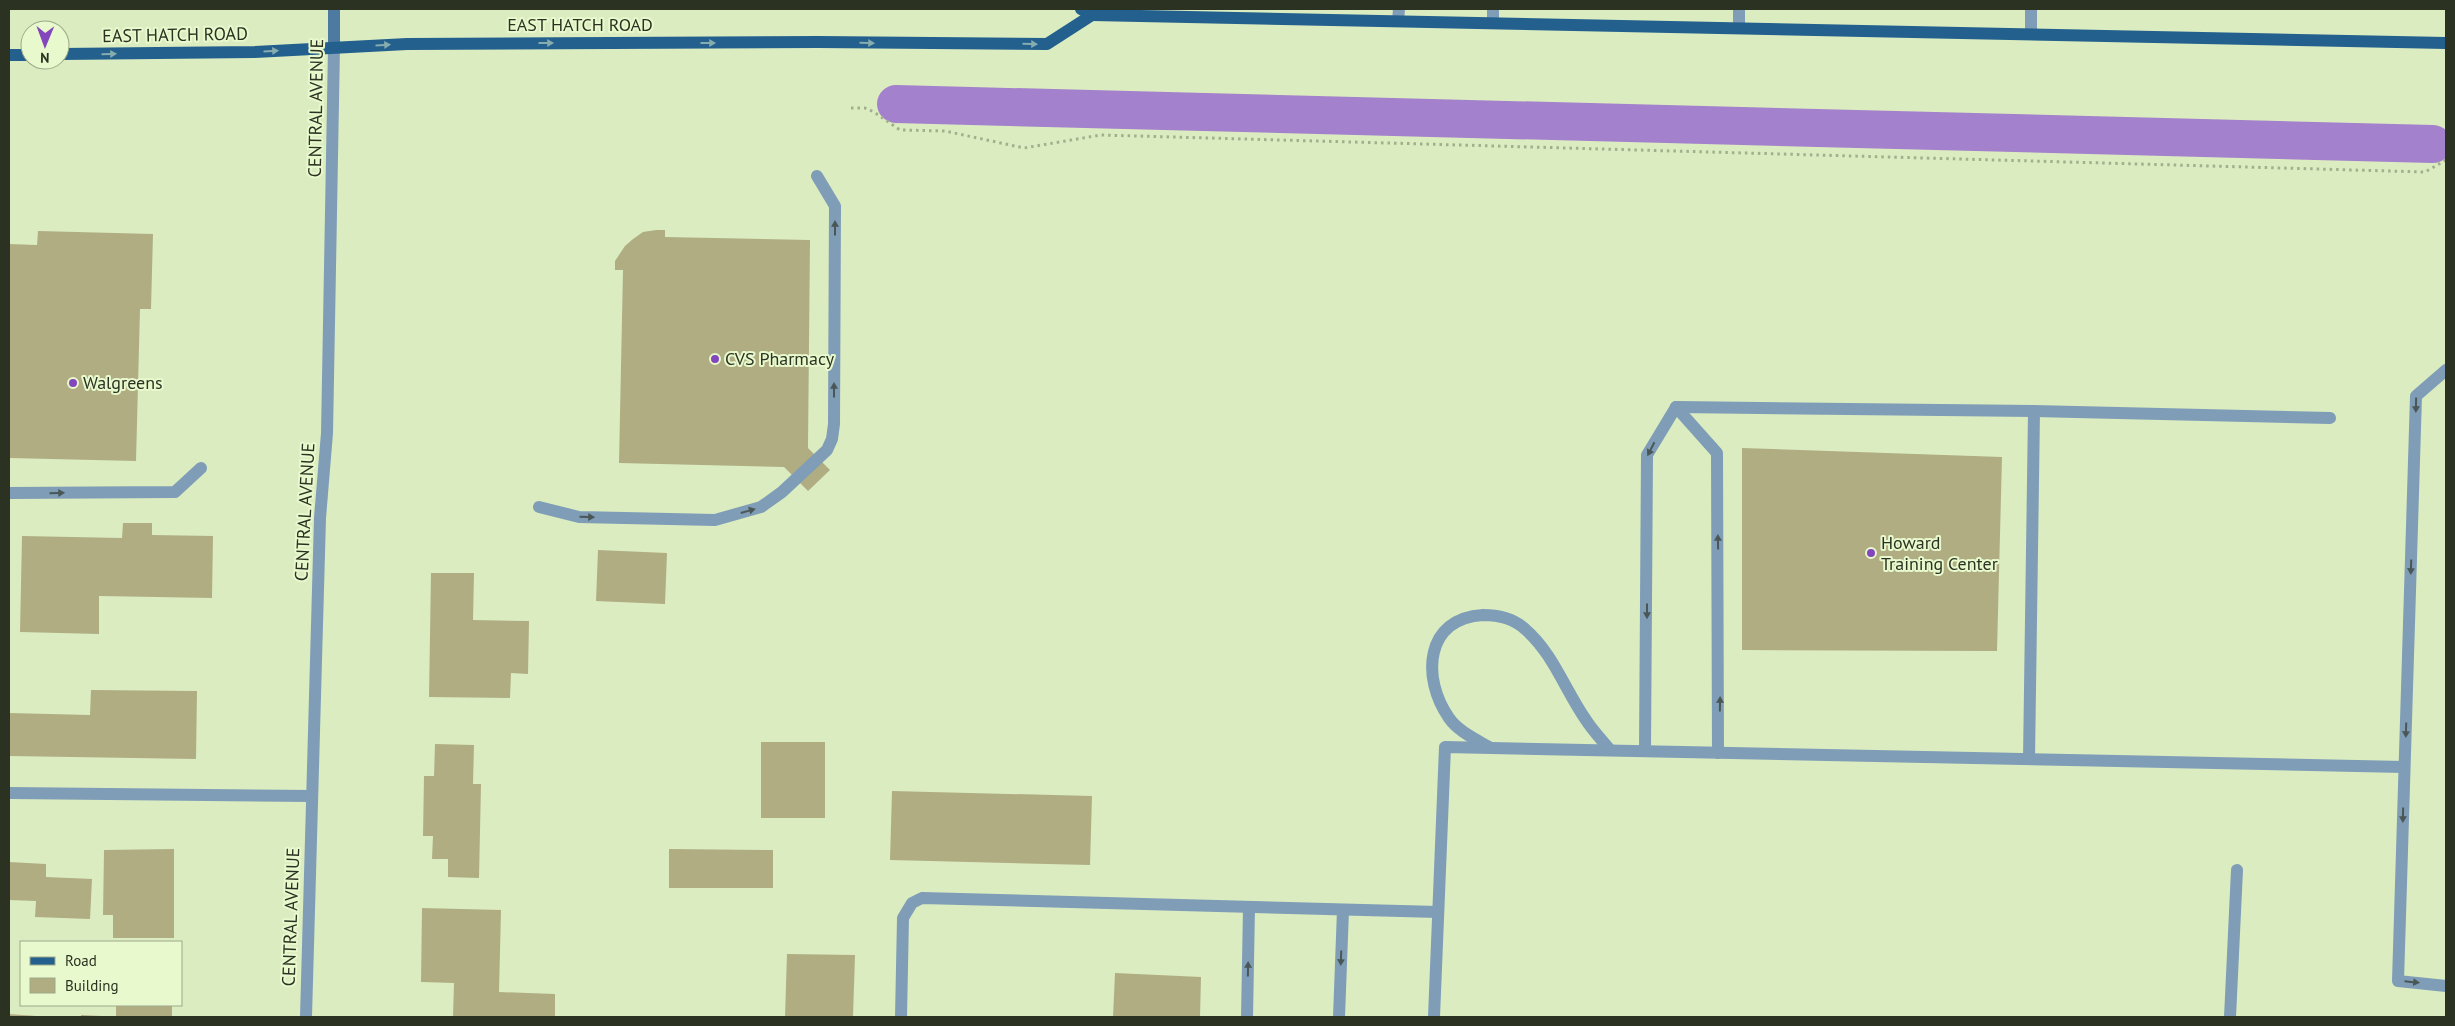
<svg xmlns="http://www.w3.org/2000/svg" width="2455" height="1026" font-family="'PT Sans',sans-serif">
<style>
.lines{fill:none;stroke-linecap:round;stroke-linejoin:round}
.canal{stroke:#a481cc;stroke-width:38}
.building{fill:#b0ad82}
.path{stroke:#a2af8d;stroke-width:3;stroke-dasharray:2.5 4;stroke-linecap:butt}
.lane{stroke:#7f9db7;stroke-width:12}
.street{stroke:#7f9db7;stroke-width:12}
.secondary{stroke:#4c7aa0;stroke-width:12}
.primary{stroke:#23608e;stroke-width:12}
.oneway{fill:#86acae}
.oneway2{fill:#495756}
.poi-dot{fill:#8446bc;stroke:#e8f9ce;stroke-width:2}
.labels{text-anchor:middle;stroke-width:4;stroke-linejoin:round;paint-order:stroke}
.street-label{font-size:18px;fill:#2c3221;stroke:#e8f9ce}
.poi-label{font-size:18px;fill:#2c3221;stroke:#e8f9ce;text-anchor:start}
</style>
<rect width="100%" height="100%" fill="#dbecc1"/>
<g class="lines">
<path class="canal" d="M896,104L2433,144"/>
</g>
<g class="building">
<path d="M656,230H665V237L810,240L808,448L830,470L808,491L784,467L619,463L623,270H615V261L625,246L633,239L643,232Z"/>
<path d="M38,231L153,234L151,309H140L136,461L9,458V244L37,245Z"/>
<path d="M1742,448L2002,457L1997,651L1742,650Z"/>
<path d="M123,523H152V535L213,536L212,598L99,596V634L20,632L22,536L122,538Z"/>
<path d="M598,550L667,553L665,604L596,601Z"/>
<path d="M431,573H474L473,620L529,621L528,674L511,673L510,698L429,697Z"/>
<path d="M91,690L197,691L196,759L9,756V713L90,715Z"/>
<rect x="761" y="742" width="64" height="76"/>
<path d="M435,744L474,745L473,784H481L479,878L448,877V859H432L433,836H423L424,776H434Z"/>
<path d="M892,791L1092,796L1090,865L890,860Z"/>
<path d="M174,849V938H113V915H103L104,850Z"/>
<path d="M669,849L773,850V888H669Z"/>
<path d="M9,862L46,864V877L92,879L90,919L35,917L36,901L9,900Z"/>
<path d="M422,908L501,910L499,992L555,994V1017H453L454,983L421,982Z"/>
<path d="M787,954L855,955L853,1017H785Z"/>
<path d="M1115,973L1201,977L1200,1017H1113Z"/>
<rect x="116" y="1005" width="56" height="12"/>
<path d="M9,1014L37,1016V1017H9Z"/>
<path d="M81,1015L102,1016V1017H81Z"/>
</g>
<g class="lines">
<path class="path" d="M851,108H865L874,112L900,130L945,131L1024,148L1101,135L2425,172L2446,160"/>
<g class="lane">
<path d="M1398,21L1399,9"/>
<path d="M1493,23V9"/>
<path d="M1739,28V9"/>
<path d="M2031,34V9"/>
<path d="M2446,370L2416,396L2398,981L2446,986"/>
<path d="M1676,407L2034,411L2330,418"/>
<path d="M1676,407L1717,453L1718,753"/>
<path d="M9,493L175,492L201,468"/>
<path d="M539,507L579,517L715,520L761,507L782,492L827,450L832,439L834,424L835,206L817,176"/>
<path d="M1489,747C1475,739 1458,731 1449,718C1421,678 1425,618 1483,615C1498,615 1513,618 1525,629C1553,653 1565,690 1586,720C1593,731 1602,740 1610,750"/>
<path d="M1645,750L1647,455L1676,407"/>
<path d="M2029,759L2034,411"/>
<path d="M9,793L312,796"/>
<path d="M901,1017L903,918L912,903L922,898L1438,912"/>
<path d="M1247,1017L1249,907"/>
<path d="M1339,1017L1343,910"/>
<path d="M1434,1017L1445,747L2404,767"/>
<path d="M2230,1017L2237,870"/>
</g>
<path class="street" d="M306,1017L320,518L327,433L334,47"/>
<path class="secondary" d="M334,47V9"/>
<g class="primary">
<path d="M1081,9L1092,15L2446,43"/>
<path d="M60,54L255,52L407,44L818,42L1047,44L1092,15"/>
<path d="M9,55H30"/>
</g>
</g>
<defs><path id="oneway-solid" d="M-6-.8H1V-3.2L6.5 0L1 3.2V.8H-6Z" transform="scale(1.25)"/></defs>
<g class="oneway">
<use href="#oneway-solid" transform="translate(546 43)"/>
<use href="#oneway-solid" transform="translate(708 43)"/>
<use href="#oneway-solid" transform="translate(867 43) rotate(1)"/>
<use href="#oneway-solid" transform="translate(1030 44) rotate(1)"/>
<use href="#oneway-solid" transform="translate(383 45) rotate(-3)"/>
<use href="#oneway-solid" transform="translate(271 51) rotate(-3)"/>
<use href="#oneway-solid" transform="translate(109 54) rotate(-1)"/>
</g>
<g class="oneway2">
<use href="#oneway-solid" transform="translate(835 228) rotate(-90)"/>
<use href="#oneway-solid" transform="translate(834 390) rotate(-90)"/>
<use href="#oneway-solid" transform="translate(2416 405) rotate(91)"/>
<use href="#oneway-solid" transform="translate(1651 449) rotate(117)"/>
<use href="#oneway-solid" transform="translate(57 493) rotate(-1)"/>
<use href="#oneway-solid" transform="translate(748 511) rotate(-16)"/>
<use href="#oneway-solid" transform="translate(587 517) rotate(2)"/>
<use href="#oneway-solid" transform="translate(1718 542) rotate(-91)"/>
<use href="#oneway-solid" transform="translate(2411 567) rotate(92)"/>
<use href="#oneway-solid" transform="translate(1647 611) rotate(90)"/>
<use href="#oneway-solid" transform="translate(1720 704) rotate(-89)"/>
<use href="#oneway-solid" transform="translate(2406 730) rotate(92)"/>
<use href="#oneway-solid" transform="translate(2403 815) rotate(91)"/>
<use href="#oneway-solid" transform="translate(1341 958) rotate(92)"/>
<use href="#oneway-solid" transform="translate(1248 969) rotate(-89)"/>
<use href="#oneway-solid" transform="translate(2412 982) rotate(6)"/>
</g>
<g class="poi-dot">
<circle cx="715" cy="359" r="5"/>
<circle cx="73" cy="383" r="5"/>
<circle cx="1871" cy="553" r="5"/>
</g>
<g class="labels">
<g class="street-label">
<text x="580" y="31">EAST HATCH ROAD</text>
<text transform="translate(175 35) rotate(-1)" y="6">EAST HATCH ROAD</text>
<text transform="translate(316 108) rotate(-89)" y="6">CENTRAL AVENUE</text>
<text transform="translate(305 512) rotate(-87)" y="6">CENTRAL AVENUE</text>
<text transform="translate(291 917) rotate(-88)" y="6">CENTRAL AVENUE</text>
</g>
<g class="poi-label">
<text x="725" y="365">CVS Pharmacy</text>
<text x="83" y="389">Walgreens</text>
<text x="1881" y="549">Howard<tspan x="1881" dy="21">Training Center</tspan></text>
</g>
</g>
<rect width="2455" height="1026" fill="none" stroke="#2c3221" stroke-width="20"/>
<rect x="20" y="941" width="162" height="65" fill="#e8f9ce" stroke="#9da989"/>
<rect x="30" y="957" width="25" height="8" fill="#23608e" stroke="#9da989"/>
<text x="65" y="966" font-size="15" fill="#2c3221">Road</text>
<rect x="30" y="978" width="25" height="15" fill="#b0ad82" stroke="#9da989"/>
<text x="65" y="991" font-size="15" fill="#2c3221">Building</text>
<g transform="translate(45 45) rotate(181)"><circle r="24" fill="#e8f9ce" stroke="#9da989"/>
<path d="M0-4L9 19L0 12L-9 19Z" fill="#8446bc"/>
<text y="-8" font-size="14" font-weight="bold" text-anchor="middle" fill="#2c3221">N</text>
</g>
</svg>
